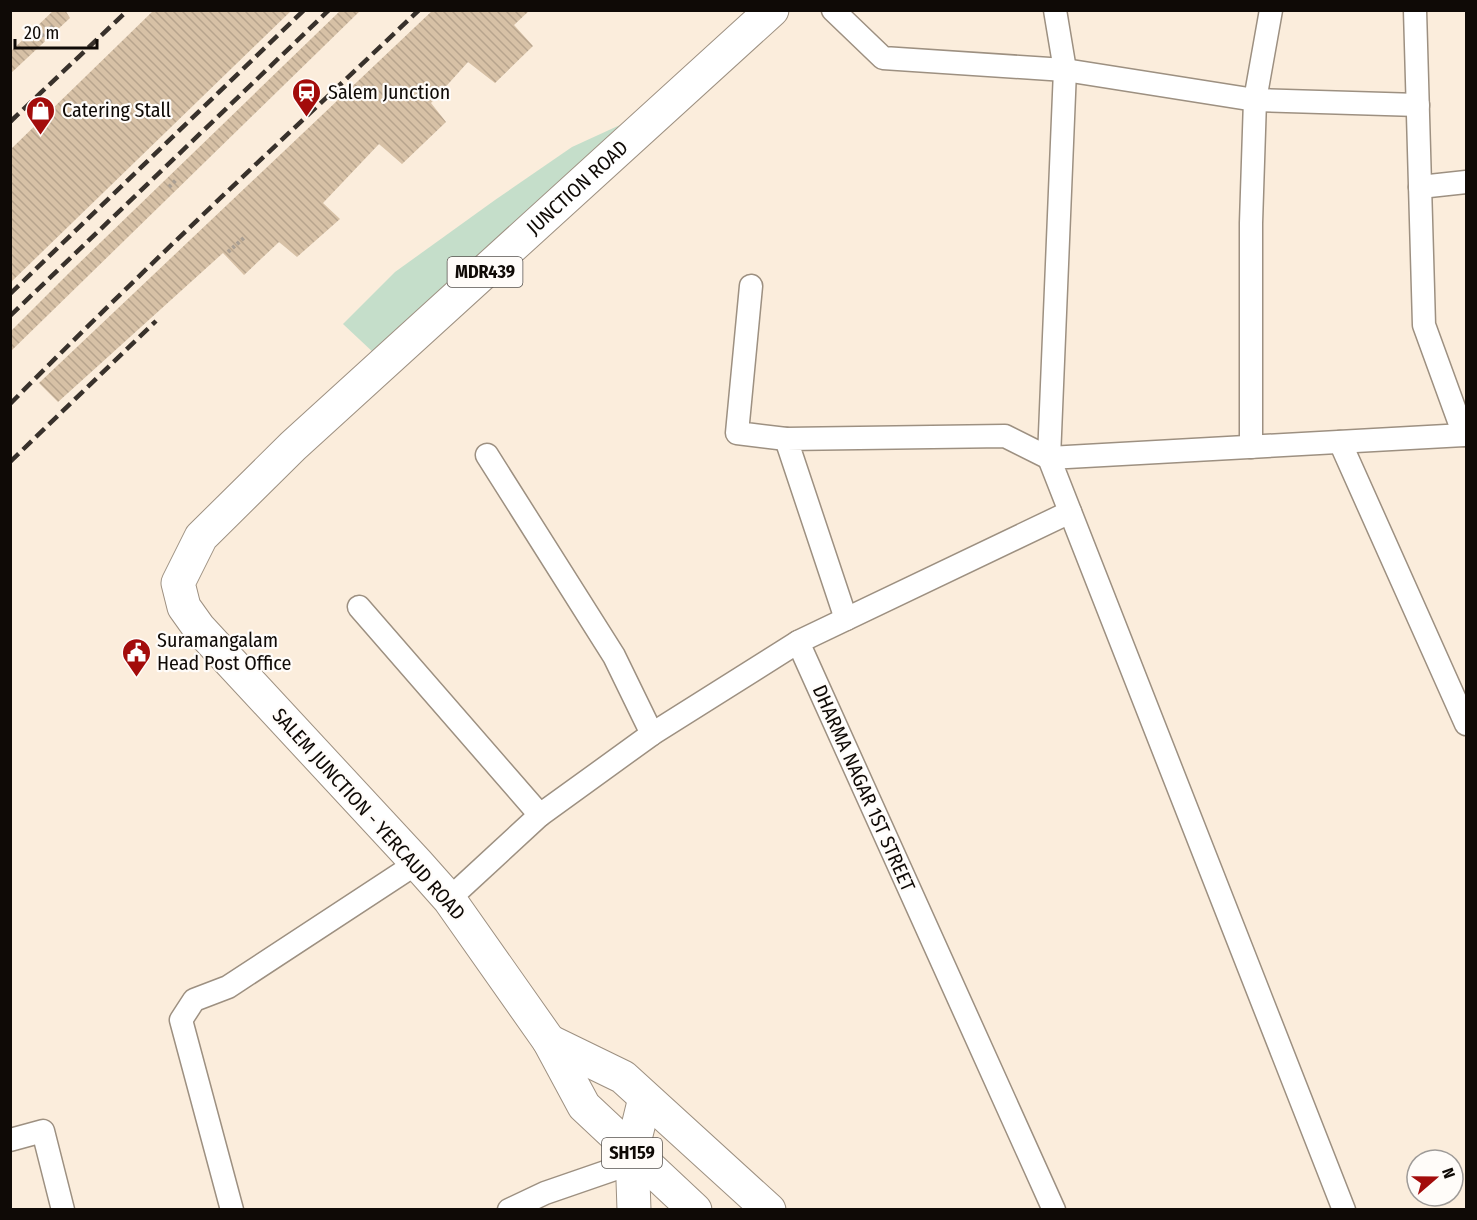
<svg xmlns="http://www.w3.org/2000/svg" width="1477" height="1220" font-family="'Fira Sans Condensed',sans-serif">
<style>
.grass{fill:#c5deca}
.building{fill:url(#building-back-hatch)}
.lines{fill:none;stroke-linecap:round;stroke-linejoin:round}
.minor-casing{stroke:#9d9081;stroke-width:25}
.primary-casing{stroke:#9d9081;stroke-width:35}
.path{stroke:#aa9f93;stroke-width:4;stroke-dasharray:3 3;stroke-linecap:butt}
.minor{stroke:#fff;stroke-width:22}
.primary{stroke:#fff;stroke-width:33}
.rail{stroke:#38312b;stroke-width:4.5;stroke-dasharray:12 6;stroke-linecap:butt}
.labels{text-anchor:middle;stroke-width:4.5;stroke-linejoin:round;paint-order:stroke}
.shield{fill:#fffcf9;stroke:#57534f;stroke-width:1.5}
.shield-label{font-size:18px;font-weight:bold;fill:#0f0a06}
.poi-label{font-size:20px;fill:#0f0a06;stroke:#fffcf9;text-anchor:start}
.street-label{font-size:20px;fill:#0f0a06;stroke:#fffcf9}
</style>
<defs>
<pattern id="building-back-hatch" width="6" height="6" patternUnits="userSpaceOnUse" patternTransform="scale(1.5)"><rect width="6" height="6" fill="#d7c1a6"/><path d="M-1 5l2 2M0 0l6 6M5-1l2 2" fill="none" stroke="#b7a48d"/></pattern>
</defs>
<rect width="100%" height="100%" fill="#fbeddc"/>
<path class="grass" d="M620,125L376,355L343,324L395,272L495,200L572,147Z"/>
<g class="building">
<path d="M54,10H65L70,18L10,74V52Z"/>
<path d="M154,10H292L10,283V150Z"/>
<path d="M341,10H361L10,352V332L72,270Z"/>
<path d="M433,10H530L514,25L533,46L495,83L468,62L431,103L446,122L402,164L379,144L323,203L340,219L297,257L279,242L244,275L223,253L58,402L39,383Z"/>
</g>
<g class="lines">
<defs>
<g id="minor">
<path d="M833,10L883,58L1065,70L1255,100L1418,105"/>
<path d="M1415,10L1424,325L1464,435H1466"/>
<path d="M1420,187L1466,182"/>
<path d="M751,286L737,433L786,439"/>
<path d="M1340,442L1466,724"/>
<path d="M1251,447V223L1255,100L1271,10"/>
<path d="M487,455L614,656L652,734"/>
<path d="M359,607L540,815L652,734L798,642"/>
<path d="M846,619L786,439L1005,436L1049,458L1065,70L1055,10"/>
<path d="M449,899L540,815"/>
<path d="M10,1140L43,1131L63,1210"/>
<path d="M232,1210L181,1020L194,1000L228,987L417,863"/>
<path d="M509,1210L545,1193L632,1163"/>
<path d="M1054,1210L798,642L1070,512"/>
<path d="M1344,1210L1049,458L1464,435"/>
</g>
<g id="primary">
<path d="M549,1041L623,1077L769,1210"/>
<path d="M634,1210L632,1151L645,1098"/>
<path id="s1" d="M695,1210L584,1106L549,1041L449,899L417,863L199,628L184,607L178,583L201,537L293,446L772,10"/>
</g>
</defs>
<use href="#minor" class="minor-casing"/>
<use href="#primary" class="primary-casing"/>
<g class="path">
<path d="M37,40L53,26"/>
<path d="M100,110L112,99"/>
<path d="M169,187L177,179"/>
<path d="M228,252L245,237"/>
</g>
<use href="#minor" class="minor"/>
<use href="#primary" class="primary"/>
<g class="rail">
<path d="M10,122L128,10"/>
<path d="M10,294L304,10"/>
<path d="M10,316L329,10"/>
<path d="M10,404C143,269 282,140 419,10"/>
<path d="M10,462L156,321"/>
</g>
</g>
<defs>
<symbol id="station-pin" viewBox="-11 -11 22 30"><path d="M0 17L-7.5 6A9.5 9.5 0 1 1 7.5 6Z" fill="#a30c0b" stroke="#fffcf9"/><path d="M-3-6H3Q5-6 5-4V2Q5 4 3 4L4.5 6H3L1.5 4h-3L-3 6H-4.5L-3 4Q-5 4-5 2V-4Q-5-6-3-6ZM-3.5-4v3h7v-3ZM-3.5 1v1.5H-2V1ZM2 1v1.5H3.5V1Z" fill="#fff"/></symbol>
<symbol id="shop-pin" viewBox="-11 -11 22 30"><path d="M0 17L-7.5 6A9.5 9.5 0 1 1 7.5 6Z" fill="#a30c0b" stroke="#fffcf9"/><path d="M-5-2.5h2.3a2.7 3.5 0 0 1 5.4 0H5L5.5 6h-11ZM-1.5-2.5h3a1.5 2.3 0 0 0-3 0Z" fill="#fff"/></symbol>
<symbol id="civic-pin" viewBox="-11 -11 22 30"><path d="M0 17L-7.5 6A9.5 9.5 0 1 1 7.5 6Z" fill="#a30c0b" stroke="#fffcf9"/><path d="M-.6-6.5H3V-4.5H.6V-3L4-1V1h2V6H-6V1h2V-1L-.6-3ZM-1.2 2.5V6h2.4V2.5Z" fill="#fff"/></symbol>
</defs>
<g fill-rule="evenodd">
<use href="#station-pin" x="290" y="76" width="33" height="45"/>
<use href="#shop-pin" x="24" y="94" width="33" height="45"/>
<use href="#civic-pin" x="120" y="636" width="33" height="45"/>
</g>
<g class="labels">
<g class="shield">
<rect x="447.5" y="257" width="75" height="30" rx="4.5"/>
<rect x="602" y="1138" width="60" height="30" rx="4.5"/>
</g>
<g class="shield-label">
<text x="485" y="278">MDR439</text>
<text x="632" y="1159">SH159</text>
</g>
<g class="poi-label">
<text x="328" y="99">Salem Junction</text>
<text x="62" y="117">Catering Stall</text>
<text x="157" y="647">Suramangalam<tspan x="157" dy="23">Head Post Office</tspan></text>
</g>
<g class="street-label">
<text dy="7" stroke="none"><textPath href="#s1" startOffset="1384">JUNCTION ROAD</textPath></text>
<text transform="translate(864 788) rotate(66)" y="7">DHARMA NAGAR 1ST STREET</text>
<text transform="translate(369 814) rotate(48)" y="7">SALEM JUNCTION - YERCAUD ROAD</text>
</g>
</g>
<rect width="1477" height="1220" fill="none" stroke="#0f0a06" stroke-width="24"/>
<g transform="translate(1435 1178) rotate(70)"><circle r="28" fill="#fffcf9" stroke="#9f9b98" stroke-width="1.5"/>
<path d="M0-4.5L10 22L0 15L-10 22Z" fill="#a30c0b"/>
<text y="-9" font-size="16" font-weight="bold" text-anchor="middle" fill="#0f0a06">N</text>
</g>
<path d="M15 39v9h82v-9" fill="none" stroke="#0f0a06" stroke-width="3"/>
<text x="24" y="39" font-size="18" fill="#0f0a06" stroke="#fffcf9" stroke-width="4.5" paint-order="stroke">20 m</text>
</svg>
